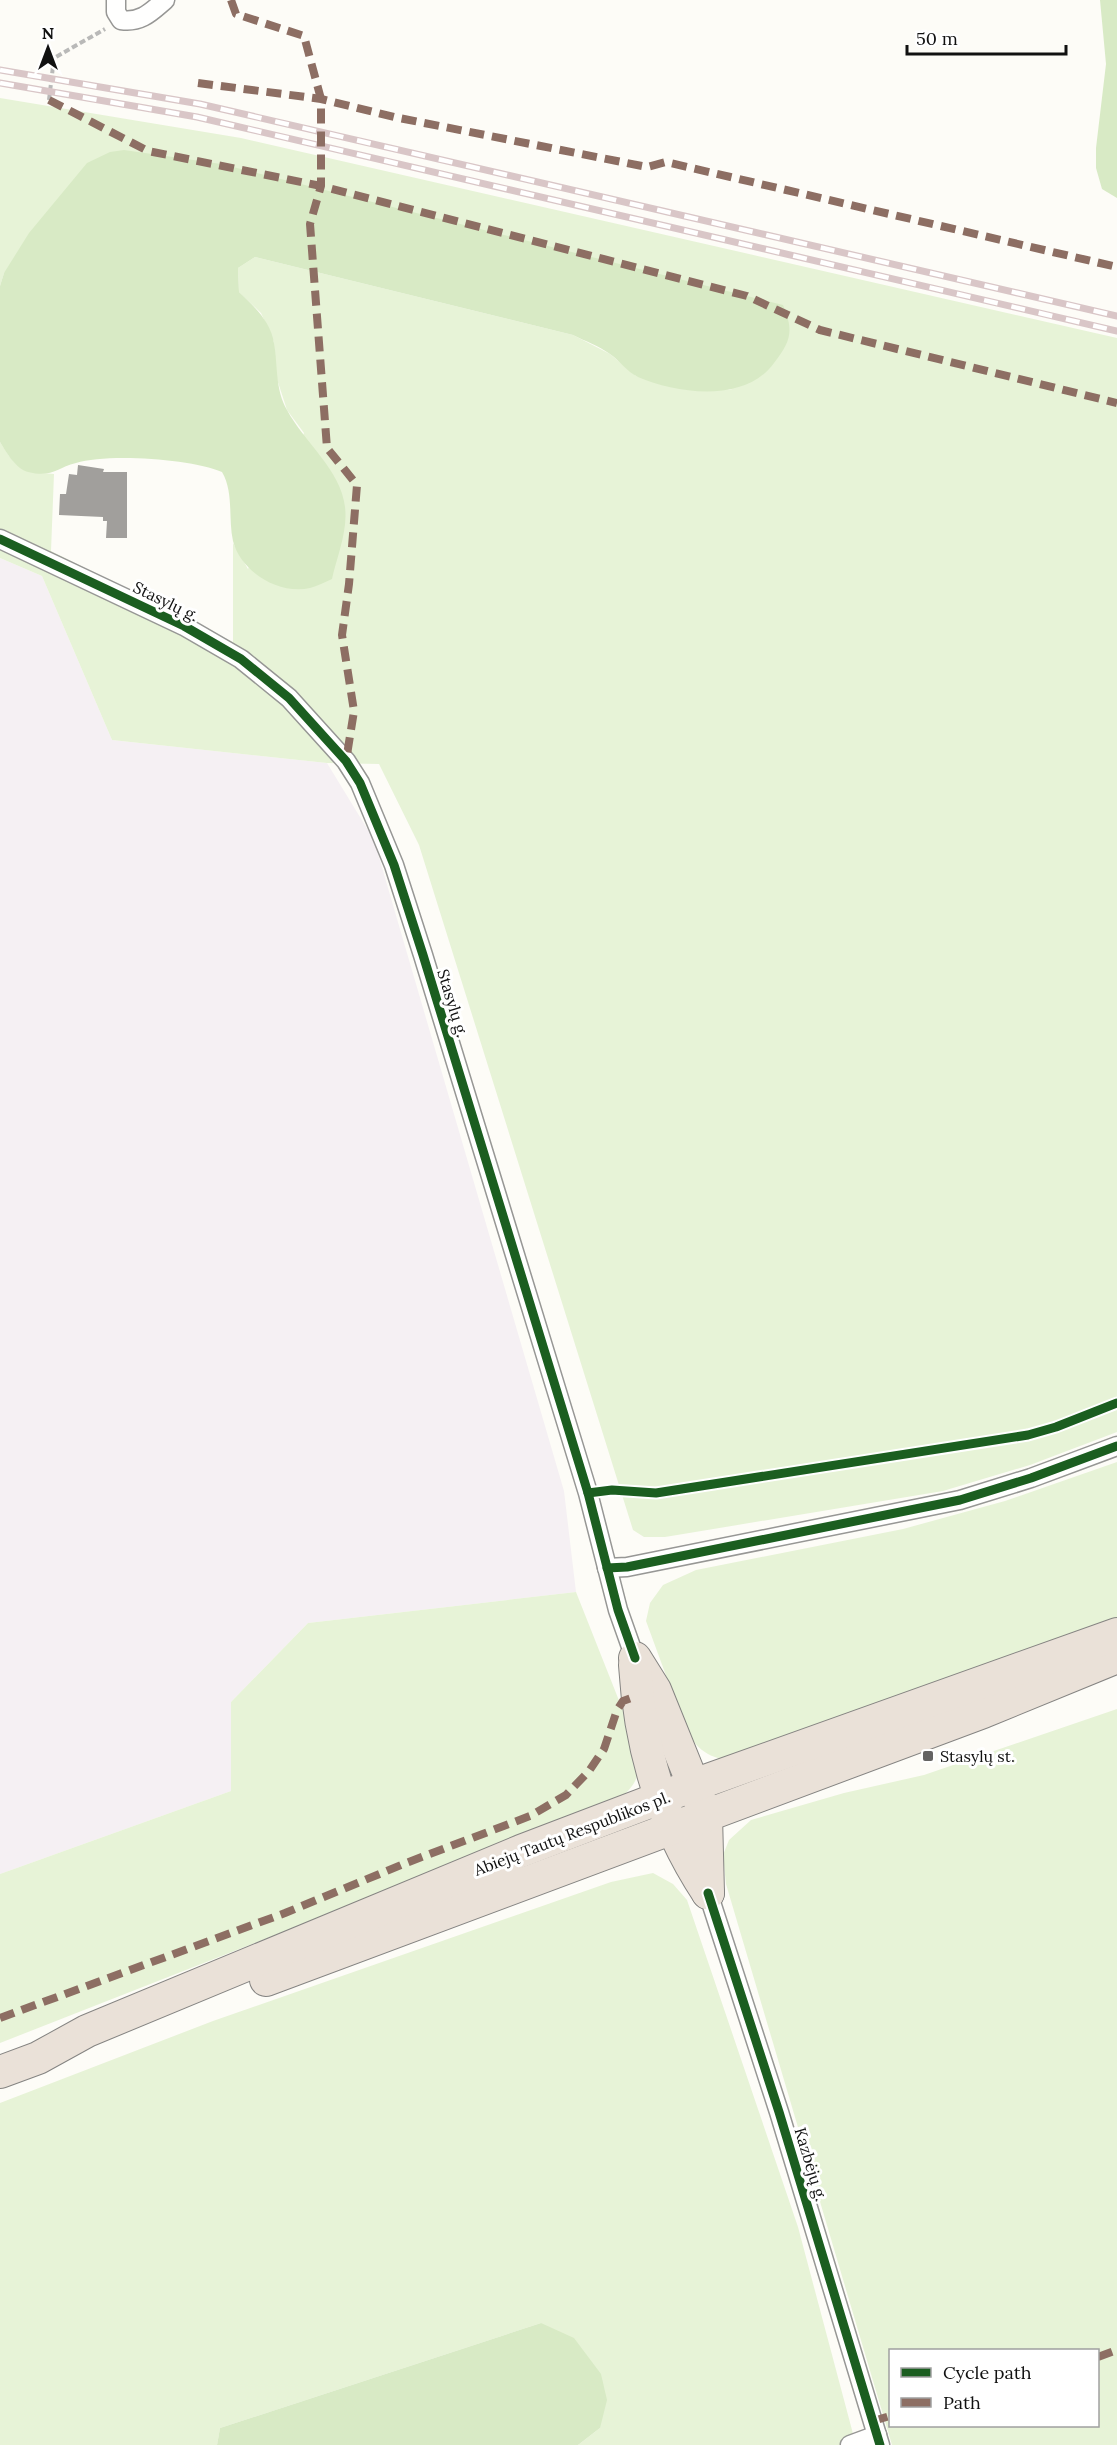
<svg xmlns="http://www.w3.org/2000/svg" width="1117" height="2445" font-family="Lora,serif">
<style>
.industrial{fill:#f5f0f3}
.green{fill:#e7f3d7;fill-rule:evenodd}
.forest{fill:#d8eac5}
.building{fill:#a19f9c}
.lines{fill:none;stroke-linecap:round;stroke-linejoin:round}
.street-casing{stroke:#979795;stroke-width:21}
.highway-casing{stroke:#858482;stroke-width:34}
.path{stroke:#b9b9b8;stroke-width:4;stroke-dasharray:6 3;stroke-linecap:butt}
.street{stroke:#fffffe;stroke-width:18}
.highway{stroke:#eae1d8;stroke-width:32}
.rail-casing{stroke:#d9c6c7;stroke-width:7}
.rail{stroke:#fff;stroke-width:4.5;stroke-dasharray:14;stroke-linecap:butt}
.quiet{stroke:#8d6e63;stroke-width:8;stroke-dasharray:15 8;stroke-linecap:butt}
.cycleway-casing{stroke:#fff;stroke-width:13}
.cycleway{stroke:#1b5e20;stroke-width:9}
.poi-dot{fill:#646362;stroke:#fff;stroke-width:2}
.labels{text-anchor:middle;stroke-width:6;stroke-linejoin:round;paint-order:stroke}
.street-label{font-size:16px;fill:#111;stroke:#fff}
.poi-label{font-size:16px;fill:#111;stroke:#fff;text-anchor:start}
</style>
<rect width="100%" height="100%" fill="#fdfcf7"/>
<path class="industrial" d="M0,558L42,576L112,740L327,763L374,840L564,1491L576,1592L308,1623L231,1702V1791L0,1874Z"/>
<g class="green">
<path d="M0,98L241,138L1117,338V1432L1030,1465L943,1491L665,1537H644L633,1530L419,845L379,764L327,763L112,740L42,576L0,558V442C17,470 23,472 54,474L51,551L233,642V543L248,569L304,433L287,410L275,373L274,342L261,313L239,292L238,268L255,257L573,335L610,354L636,376L732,390L248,172L221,164L4,273L0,286Z"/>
<path d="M1117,1462V1618L739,1761C713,1760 699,1753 686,1730L646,1621L650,1603L663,1585L696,1570L903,1529L1005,1501Z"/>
<path d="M576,1592L637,1746C640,1775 640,1780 619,1800L0,2043V1874L231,1791V1702L308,1623Z"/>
<path d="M1117,1709V2445H892L726,1884L723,1855L729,1840L751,1820L844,1793L924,1775ZM890,2350H1098V2426H890Z"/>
<path d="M653,1873L673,1884L687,1900L798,2227L856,2445H578L600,2428L541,2323L220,2428L217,2445H0V2103L213,2021L611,1882Z"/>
</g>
<g class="forest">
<path d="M1100,0H1117V198L1102,189L1096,168V148L1106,64Z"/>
<path d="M124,150L221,164L783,305C794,331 791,341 774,363C745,403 678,394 638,377C627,372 620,361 610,354C599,346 585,341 573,335L255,257L238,268L239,292C254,306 271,322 274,343C278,366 275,389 287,410C304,442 341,470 345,507C348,531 337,556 332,579C325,582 317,586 310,588C279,595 241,572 233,541C228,519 234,492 222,472C192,459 108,453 76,463C56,468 52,478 28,472C16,469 6,452 0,442V286L4,273L29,233L87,163L110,152Z"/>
<path d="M541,2323L574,2338L601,2374L607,2400L600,2428L578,2445H217L220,2428Z"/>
</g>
<path class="building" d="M78,465L104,469L103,472H127V538H106L107,521H103V517L59,515L60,494H66L69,474L77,475Z"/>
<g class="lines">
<defs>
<g id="street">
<path d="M116,0V12L121,20C141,23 151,12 165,0"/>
<path d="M0,539L184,626L241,659L289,698L346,761L360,783L394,865L423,955L588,1493L618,1610L635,1658"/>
<path d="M607,1568L627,1567L960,1500L1031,1478L1117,1446"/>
<path d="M708,1893L779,2112L880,2445"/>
<path d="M850,2445L877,2435"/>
</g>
<g id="highway">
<path d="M635,1658L655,1690L706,1816L708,1893"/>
<path d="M635,1665C640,1748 662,1824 708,1893"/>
<path d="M266,1980L983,1712L1117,1657"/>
<path d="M0,2072L38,2058L87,2031L521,1851L694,1785L1117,1634"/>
</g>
</defs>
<use href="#street" class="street-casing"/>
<use href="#highway" class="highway-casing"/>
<path class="path" d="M49,100L54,58L105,29"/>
<use href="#street" class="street"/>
<use href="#highway" class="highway"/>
<defs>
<g id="rail">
<path d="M0,70L200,104L1117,316"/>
<path d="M0,83L197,117L1117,331"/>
</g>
</defs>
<use href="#rail" class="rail-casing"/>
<use href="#rail" class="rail"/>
<g class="quiet">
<path d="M231,0L236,14L304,36L321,99V186L310,224L327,448L357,485L349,584L342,635L354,711L346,761"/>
<path d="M198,83L321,99L394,117L647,167L666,162L1117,267"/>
<path d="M49,100L148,151L321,186L747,296L820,330L1117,403"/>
<path d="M0,2018L285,1913L406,1863L530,1816L566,1795L589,1771L604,1749L617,1710L623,1701L637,1696"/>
<path d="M1098,2357L1117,2350"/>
<path d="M873,2421L890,2416"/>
</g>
<defs>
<g id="cycleway">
<path d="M0,539L184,626L241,659L289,698L346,761L360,783L394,865L423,955L588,1493L618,1610L635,1658"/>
<path d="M588,1493L612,1490L656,1493L1028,1435L1056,1427L1117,1403"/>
<path d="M607,1568L627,1567L960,1500L1031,1478L1117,1446"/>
<path d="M708,1893L779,2112L880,2445"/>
</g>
</defs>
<use href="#cycleway" class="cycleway-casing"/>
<use href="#cycleway" class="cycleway"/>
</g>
<rect class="poi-dot" x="922" y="1750" width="12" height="12" rx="3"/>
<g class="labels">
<g class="street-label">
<text transform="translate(166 601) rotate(26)" y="6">Stasylų g.</text>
<text transform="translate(453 1003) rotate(73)" y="6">Stasylų g.</text>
<text transform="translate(572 1833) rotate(-21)" y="6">Abiejų Tautų Respublikos pl.</text>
<text transform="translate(811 2164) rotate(73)" y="6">Kazbėjų g.</text>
</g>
<g class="poi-label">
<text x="940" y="1762">Stasylų st.</text>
</g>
</g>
<rect x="889" y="2349" width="210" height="78" fill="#ffffff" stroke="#a0a0a0" stroke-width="1.5"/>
<rect x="901" y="2368" width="30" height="9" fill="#1b5e20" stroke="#a0a0a0" stroke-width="1.5"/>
<text x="943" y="2379" font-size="18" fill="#111111">Cycle path</text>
<rect x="901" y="2398" width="30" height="9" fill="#8d6e63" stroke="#a0a0a0" stroke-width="1.5"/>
<text x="943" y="2409" font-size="18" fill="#111111">Path</text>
<g transform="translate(48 48)" stroke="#ffffff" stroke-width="4.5" paint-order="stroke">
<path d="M0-4.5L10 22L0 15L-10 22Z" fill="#111111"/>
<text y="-9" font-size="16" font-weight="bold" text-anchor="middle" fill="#111111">N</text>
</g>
<path d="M907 45v9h159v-9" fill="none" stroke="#111111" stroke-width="3"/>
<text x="916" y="45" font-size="18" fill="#111111" stroke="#ffffff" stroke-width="4.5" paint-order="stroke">50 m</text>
</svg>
